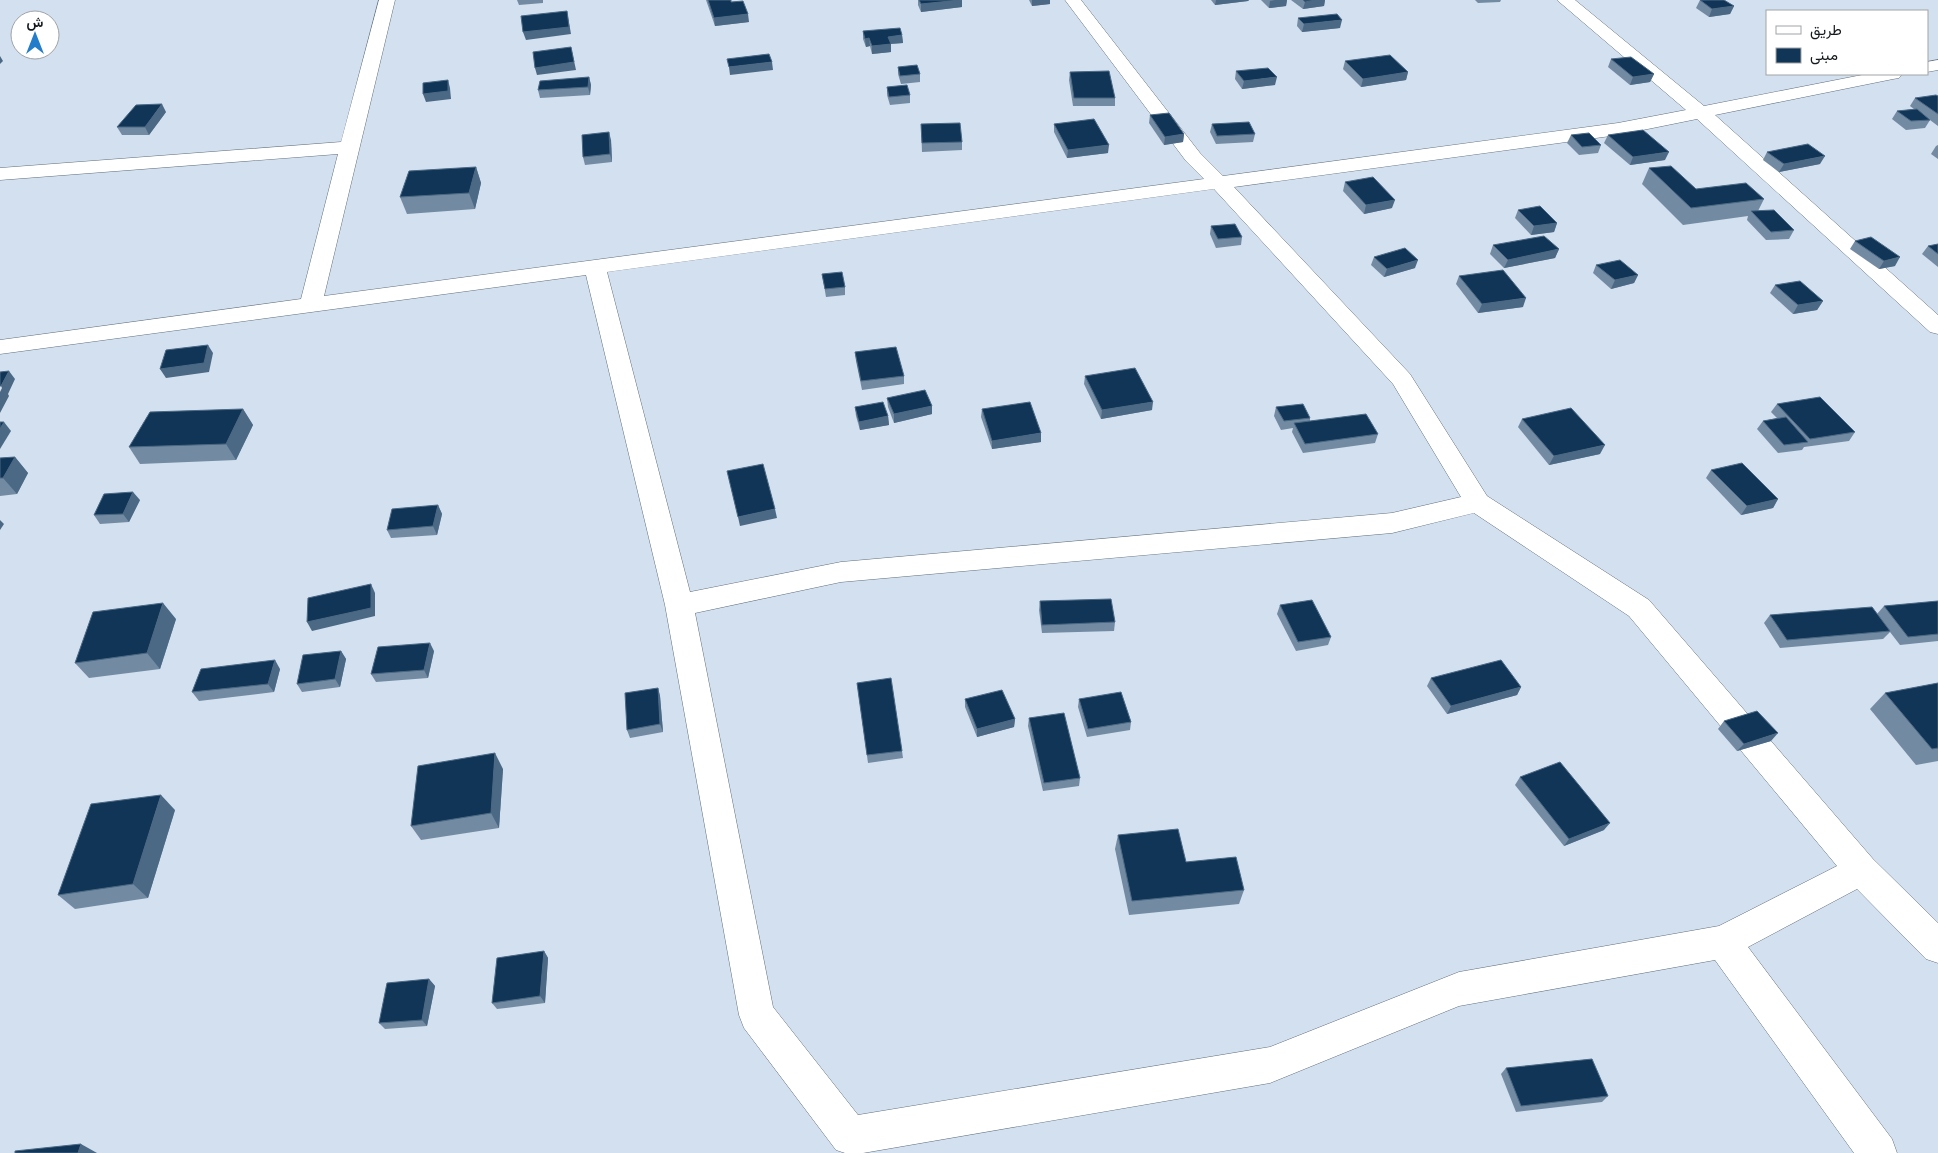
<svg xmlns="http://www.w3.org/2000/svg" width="1938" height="1153" font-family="Montserrat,Vazirmatn,sans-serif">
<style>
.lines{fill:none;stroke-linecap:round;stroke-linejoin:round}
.minor-casing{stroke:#626f7c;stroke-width:1}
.minor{fill:#fff;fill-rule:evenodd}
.wall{fill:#728aa2}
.shaded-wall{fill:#4b6884}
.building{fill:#113556;stroke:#4b6884}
</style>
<rect width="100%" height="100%" fill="#d2e0ef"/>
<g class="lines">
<defs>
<g id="minor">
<path d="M379,0H395L324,296L1204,179L1186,161L1065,0H1081L1200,153L1223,176L1618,123L1686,110L1557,0H1575L1704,106L1867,74H1902L1899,78L1893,79L1715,115L1938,315V334L1930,332L1697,119L1618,135L1234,187L1410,374L1487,496L1649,600L1873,859L1938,923V963L1926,959L1857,889L1748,947L1892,1139L1897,1153H1854L1715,960L1459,1006L1270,1083L863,1153H845L836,1150L744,1028L739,1015L665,605L586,275L0,354V340L301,299L338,154L0,180V168L341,142ZM1214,189L1393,384L1461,497L1392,513L841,562L690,592L607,272ZM1474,513L1629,616L1837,866L1719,926L1459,972L1270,1047L858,1115L773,1007L695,613L841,582L1392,533Z"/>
<path d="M1938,60V70L1927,72V62Z"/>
</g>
</defs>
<use href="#minor" class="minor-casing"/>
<use href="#minor" class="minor"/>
</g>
<g class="wall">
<path d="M517,0H543V3L519,5Z"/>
<path d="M706,0H731V2L749,22L715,26Z"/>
<path d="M918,0H962V7L921,12L918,5Z"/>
<path d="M1029,0H1050V4L1032,6Z"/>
<path d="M1211,0H1249L1248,1L1215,5Z"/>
<path d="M1261,0H1287L1286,6L1269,8Z"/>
<path d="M1291,0H1325L1324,6L1303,9Z"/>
<path d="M1475,0H1501L1500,2L1478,3Z"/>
<path d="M1700,0L1734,6L1730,14L1709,17L1696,8Z"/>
<path d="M1298,18L1340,28L1302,32L1297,26Z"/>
<path d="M863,31L902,35L903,43L891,44V52L872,54L870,46L866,47L863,39Z"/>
<path d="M1611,59L1654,74L1650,82L1630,85L1608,67Z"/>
<path d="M1345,61L1408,72L1406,80L1361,87L1343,69Z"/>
<path d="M898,67L920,74V82L901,84L898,74Z"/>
<path d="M1236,71L1275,85L1242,89L1235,79Z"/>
<path d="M1070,72L1115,98V106H1073L1069,80Z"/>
<path d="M589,77L591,85L590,95L540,98L538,90Z"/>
<path d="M887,87L910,95V103L890,105L887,95Z"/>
<path d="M1938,96V126L1930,120L1925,128L1906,130L1892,119L1897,111L1914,109L1910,106L1915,98Z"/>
<path d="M166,112L149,135H122L117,127Z"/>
<path d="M1150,115L1184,134L1183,142L1164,145L1149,123Z"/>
<path d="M921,124L962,142V150L922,152Z"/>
<path d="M1054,124L1108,153L1067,158L1054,132Z"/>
<path d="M1212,124L1255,134L1253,142L1216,144L1210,132Z"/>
<path d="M1571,135L1601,145L1598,153L1579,155L1567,143Z"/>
<path d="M1608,135L1665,160L1630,165L1604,143Z"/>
<path d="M611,140L612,162L585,165L583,157Z"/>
<path d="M1938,145V159L1931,154L1936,146Z"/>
<path d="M1767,152L1820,164L1779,172L1763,160Z"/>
<path d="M476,167L481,183L475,209L407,214L400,197Z"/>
<path d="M1649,168L1696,189L1764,199L1758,211L1794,230L1789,239L1766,240L1747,220L1748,216L1683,225L1642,184Z"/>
<path d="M1345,182L1392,208L1364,214L1343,191Z"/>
<path d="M1518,210L1557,223L1554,232L1531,235L1515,218Z"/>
<path d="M1211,226L1242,237L1241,245L1216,248L1210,234Z"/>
<path d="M1855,241L1895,266L1879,269L1850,249Z"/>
<path d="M1938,244V267L1922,254L1928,246Z"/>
<path d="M1493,245L1559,249L1555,258L1504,268L1490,254Z"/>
<path d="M1374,257L1415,268L1384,277L1371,265Z"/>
<path d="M1596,265L1638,275L1634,283L1611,289L1593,273Z"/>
<path d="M822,274L845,287V295L826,297Z"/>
<path d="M1459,276L1523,307L1478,313L1456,284Z"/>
<path d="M1775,285L1823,301L1817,310L1793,314L1770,293Z"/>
<path d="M855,352L904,376V384L862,390L856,361Z"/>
<path d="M1085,376L1152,410L1101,419L1084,384Z"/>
<path d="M887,398L932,406V414L894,423L888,407Z"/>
<path d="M1777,404L1855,432L1849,441L1804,447L1802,450L1778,453L1757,429L1763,421L1777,418L1771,412Z"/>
<path d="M855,407L888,416L889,425L860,430L856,416Z"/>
<path d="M1276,407L1310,418V421L1378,434L1375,443L1303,453L1292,432L1293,428L1281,430L1274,416Z"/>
<path d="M243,409L253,425L236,460L140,464L129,447Z"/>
<path d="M982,409L1041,442L992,449L981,417Z"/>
<path d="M1522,419L1600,454L1549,465L1518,427Z"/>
<path d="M15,457L28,473L17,494L0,496V458Z"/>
<path d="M1711,470L1778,499L1773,508L1741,515L1706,478Z"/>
<path d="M140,500L129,522L100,524L94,515Z"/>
<path d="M438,505L442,514L437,535L391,538L387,530Z"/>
<path d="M1040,601L1115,622L1114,631L1042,633L1039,610Z"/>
<path d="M1938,601V641L1900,645L1890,632L1883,639L1780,648L1764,623L1770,615L1877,614L1884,606Z"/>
<path d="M1280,605L1331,637L1328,645L1296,651L1277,614Z"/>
<path d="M176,619L160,669L89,678L75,663Z"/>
<path d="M341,651L346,659L340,687L302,692L297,684Z"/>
<path d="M434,651L428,678L376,682L371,674Z"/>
<path d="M280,669L274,692L199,701L192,692Z"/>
<path d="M1431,678L1521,687L1517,695L1447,714L1427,686Z"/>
<path d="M857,683L902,751L903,758L868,763Z"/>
<path d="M1938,683V761L1916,765L1870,709L1885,693Z"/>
<path d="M658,688L660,696L663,732L630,738L627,730Z"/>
<path d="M965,699L1015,719L1014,727L977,737L965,707Z"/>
<path d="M1079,699L1131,722L1130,730L1087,737L1078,707Z"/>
<path d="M1029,718L1080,778L1079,786L1043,791L1028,726Z"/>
<path d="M1724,721L1771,741L1737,751L1718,729Z"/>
<path d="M503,769L499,828L421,840L411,826Z"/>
<path d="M1520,777L1604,830L1564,846L1515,785Z"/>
<path d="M175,810L148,898L75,909L58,895Z"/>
<path d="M1118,835L1186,862L1244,890L1239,904L1129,915L1115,849Z"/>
<path d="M544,951L548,958L545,1003L497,1009L492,1003Z"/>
<path d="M429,979L435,986L427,1026L385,1029L379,1023Z"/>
<path d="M1506,1068L1608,1096L1602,1102L1516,1112L1501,1074Z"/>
</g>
<g class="shaded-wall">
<path d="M962,0V7L921,12V4Z"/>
<path d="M1032,0H1050V4L1032,6Z"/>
<path d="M1216,0H1249L1248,1L1215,5Z"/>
<path d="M1275,0H1287L1286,6L1269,8L1270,1Z"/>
<path d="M1315,0H1325L1324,6L1303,9L1305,2Z"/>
<path d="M1734,6L1730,14L1709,17L1712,9Z"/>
<path d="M567,11L571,34L526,40L523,32Z"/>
<path d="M748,14L749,22L715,26L714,18Z"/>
<path d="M1342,20L1340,28L1302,32L1304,24Z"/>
<path d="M902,35L903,43L888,44V37Z"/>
<path d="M869,38L870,46L866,47L865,39Z"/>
<path d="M891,44V52L872,54V46Z"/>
<path d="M571,47L576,70L537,75L535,68Z"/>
<path d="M0,56L3,61L0,64Z"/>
<path d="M772,62L773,70L730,75L729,67Z"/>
<path d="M1408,72L1406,80L1361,87L1363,79Z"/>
<path d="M1654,74L1650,82L1630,85L1633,77Z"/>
<path d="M589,77L591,85L590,95L588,87Z"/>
<path d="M1277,77L1275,85L1242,89L1244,81Z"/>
<path d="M448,80L450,88L451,99L426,102L423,94Z"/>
<path d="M162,104L166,112L149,135L145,127Z"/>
<path d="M609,132L611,140L612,162L610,154Z"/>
<path d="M1184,134L1183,142L1164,145L1165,137Z"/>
<path d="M1109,145L1108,153L1067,158L1068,150Z"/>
<path d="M1669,152L1665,160L1630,165L1633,157Z"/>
<path d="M1825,156L1820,164L1779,172L1784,164Z"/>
<path d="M476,167L481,183L475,209L469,193Z"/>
<path d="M1395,200L1392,208L1364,214L1366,205Z"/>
<path d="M1557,223L1554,232L1531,235L1534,226Z"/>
<path d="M1559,249L1555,258L1504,268L1508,260Z"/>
<path d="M1900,257L1895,266L1879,269L1884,261Z"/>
<path d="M1418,260L1415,268L1384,277L1387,269Z"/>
<path d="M1638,275L1634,283L1611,289L1615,280Z"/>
<path d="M1526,298L1523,307L1478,313L1482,304Z"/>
<path d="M1823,301L1817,310L1793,314L1798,305Z"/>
<path d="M208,345L213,353L209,372L166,378L160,369Z"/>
<path d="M9,371L15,379L8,394L9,396L0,413V392L2,388L1,386Z"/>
<path d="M1153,402L1152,410L1101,419L1102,410Z"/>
<path d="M932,406V414L894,423V414Z"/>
<path d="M243,409L253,425L236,460L226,444Z"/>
<path d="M888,416L889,425L860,430L859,422Z"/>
<path d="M4,422L11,431L0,449V429Z"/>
<path d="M1041,433V442L992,449V441Z"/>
<path d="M1605,445L1600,454L1549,465L1554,456Z"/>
<path d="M15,457L28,473L17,494L3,478Z"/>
<path d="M133,492L140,500L129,522L123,514Z"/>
<path d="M1778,499L1773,508L1741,515L1747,506Z"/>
<path d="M438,505L442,514L437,535L433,526Z"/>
<path d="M775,509L777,518L740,526L738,517Z"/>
<path d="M0,520L4,524L0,530Z"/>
<path d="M371,584L375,593V616L312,631L307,622Z"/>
<path d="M163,603L176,619L160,669L147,653Z"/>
<path d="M430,643L434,651L428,678L424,670Z"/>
<path d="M341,651L346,659L340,687L335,679Z"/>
<path d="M275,660L280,669L274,692L268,684Z"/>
<path d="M1521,687L1517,695L1447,714L1451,706Z"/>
<path d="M658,688L660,696L663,732L660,724Z"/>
<path d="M1015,719L1014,727L977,737V729Z"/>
<path d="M1778,733L1771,741L1737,751L1744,744Z"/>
<path d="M495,753L503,769L499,828L491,813Z"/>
<path d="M161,795L175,810L148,898L133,884Z"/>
<path d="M1610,823L1604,830L1564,846L1569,839Z"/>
<path d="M544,951L548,958L545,1003L540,996Z"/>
<path d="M429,979L435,986L427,1026L422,1020Z"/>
<path d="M81,1144L97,1153H78Z"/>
</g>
<g class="building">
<path d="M708,0H731V2L743,1L748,14L714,18Z"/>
<path d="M919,0H960L921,4Z"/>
<path d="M1303,0H1315L1305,2Z"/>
<path d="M1700,0H1724L1734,6L1712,9Z"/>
<path d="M567,11L569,27L523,32L521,16Z"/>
<path d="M1337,14L1342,20L1304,24L1298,18Z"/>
<path d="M900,28L902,35L888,37L891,44L872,46L869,38L865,39L863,31Z"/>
<path d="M571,47L574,62L535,68L533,52Z"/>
<path d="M769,54L772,62L729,67L727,59Z"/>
<path d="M1390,55L1408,72L1363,79L1345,61Z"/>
<path d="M1631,57L1654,74L1633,77L1611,59Z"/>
<path d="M917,65L920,74L900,76L898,67Z"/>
<path d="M1268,68L1277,77L1244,81L1236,71Z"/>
<path d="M1109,71L1115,98H1074L1070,72Z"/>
<path d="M589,77L588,87L538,90L540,81Z"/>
<path d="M448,80V91L423,94V83Z"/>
<path d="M907,85L910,95L889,97L887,87Z"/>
<path d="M1936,95L1938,96V114L1915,98Z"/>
<path d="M162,104L145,127H117L136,105Z"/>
<path d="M1917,109L1930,120L1911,121L1897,111Z"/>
<path d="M1169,113L1184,134L1165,137L1150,115Z"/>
<path d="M1094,119L1109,145L1068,150L1054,124Z"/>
<path d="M1249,122L1255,134L1217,136L1212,124Z"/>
<path d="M960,123L962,142L922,143L921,124Z"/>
<path d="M1643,130L1669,152L1633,157L1608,135Z"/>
<path d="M609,132L610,154L583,157L582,135Z"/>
<path d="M1589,133L1601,145L1582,147L1571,135Z"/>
<path d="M1808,144L1825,156L1784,164L1767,152Z"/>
<path d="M1671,166L1696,189L1746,183L1764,199L1691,208L1649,168Z"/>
<path d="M476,167L469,193L400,197L409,171Z"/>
<path d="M1373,177L1395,200L1366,205L1345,182Z"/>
<path d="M1540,206L1557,223L1534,226L1518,210Z"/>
<path d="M1774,210L1794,230L1771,232L1751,211Z"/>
<path d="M1235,224L1242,237L1218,239L1211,226Z"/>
<path d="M1544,236L1559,249L1508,260L1493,245Z"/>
<path d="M1871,237L1900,257L1884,261L1855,241Z"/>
<path d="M1938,244V254L1928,246Z"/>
<path d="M1405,248L1418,260L1387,269L1374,257Z"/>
<path d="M1620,260L1638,275L1615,280L1596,265Z"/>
<path d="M1503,270L1526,298L1482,304L1459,276Z"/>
<path d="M842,272L845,287L825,289L822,274Z"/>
<path d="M1800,281L1823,301L1798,305L1775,285Z"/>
<path d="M208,345L204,363L160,369L166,350Z"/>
<path d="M896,347L904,376L861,381L855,352Z"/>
<path d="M1135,368L1153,402L1102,410L1085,376Z"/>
<path d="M9,371L1,386H0V372Z"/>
<path d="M925,390L932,406L894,414L887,398Z"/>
<path d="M1820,397L1855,432L1810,439L1777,404Z"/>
<path d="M883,402L888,416L859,422L855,407Z"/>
<path d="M1030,402L1041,433L992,441L982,409Z"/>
<path d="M1303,404L1310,418L1284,421L1276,407Z"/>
<path d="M1571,408L1605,445L1554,456L1522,419Z"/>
<path d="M243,409L226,444L129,447L150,412Z"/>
<path d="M1366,414L1378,434L1305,444L1294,423Z"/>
<path d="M1786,417L1808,442L1784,445L1763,421Z"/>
<path d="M0,422H4L0,429Z"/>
<path d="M15,457L3,478H0V458Z"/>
<path d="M1742,463L1778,499L1747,506L1711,470Z"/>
<path d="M763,464L775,509L738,517L727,471Z"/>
<path d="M133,492L123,514L94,515L104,494Z"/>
<path d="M438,505L433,526L387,530L392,509Z"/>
<path d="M371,584V608L307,622L308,598Z"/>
<path d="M1111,599L1115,622L1042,625L1040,601Z"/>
<path d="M1312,600L1331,637L1298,642L1280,605Z"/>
<path d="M1938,601V634L1908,637L1884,606Z"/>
<path d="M163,603L147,653L75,663L93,612Z"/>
<path d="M1872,607L1890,631L1787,640L1770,615Z"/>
<path d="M430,643L424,670L371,674L378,647Z"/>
<path d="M341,651L335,679L297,684L303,655Z"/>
<path d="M275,660L268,684L192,692L201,669Z"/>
<path d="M1501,660L1521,687L1451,706L1431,678Z"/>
<path d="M891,678L902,751L867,755L857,683Z"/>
<path d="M1938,683V748L1932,749L1885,693Z"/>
<path d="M658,688L660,724L627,730L625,693Z"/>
<path d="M1002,690L1015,719L977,729L965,699Z"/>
<path d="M1121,692L1131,722L1088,729L1079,699Z"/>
<path d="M1757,711L1778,733L1744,744L1724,721Z"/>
<path d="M1064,713L1080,778L1044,783L1029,718Z"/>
<path d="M495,753L491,813L411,826L418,766Z"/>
<path d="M1560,762L1610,823L1569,839L1520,777Z"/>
<path d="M161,795L133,884L58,895L91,804Z"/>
<path d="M1178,829L1186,862L1236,857L1244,890L1132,901L1118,835Z"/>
<path d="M544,951L540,996L492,1003L497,958Z"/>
<path d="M429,979L422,1020L379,1023L387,983Z"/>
<path d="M1592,1059L1608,1096L1521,1106L1506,1068Z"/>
<path d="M81,1144L78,1153H15V1151Z"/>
</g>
<rect x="1766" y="10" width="162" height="65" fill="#ffffff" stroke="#a1a3a5"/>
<rect x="1776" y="26" width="25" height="8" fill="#ffffff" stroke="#a1a3a5"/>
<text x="1810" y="35" font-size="15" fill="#14191e">طريق</text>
<rect x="1776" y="48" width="25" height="15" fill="#113556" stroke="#a1a3a5"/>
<text x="1810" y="60" font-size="15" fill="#14191e">مبنى</text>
<g transform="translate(35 35)"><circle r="24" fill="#ffffff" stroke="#a1a3a5"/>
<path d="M0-4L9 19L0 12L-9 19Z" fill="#247dca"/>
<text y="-8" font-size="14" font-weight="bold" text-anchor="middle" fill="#14191e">ش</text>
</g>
</svg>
